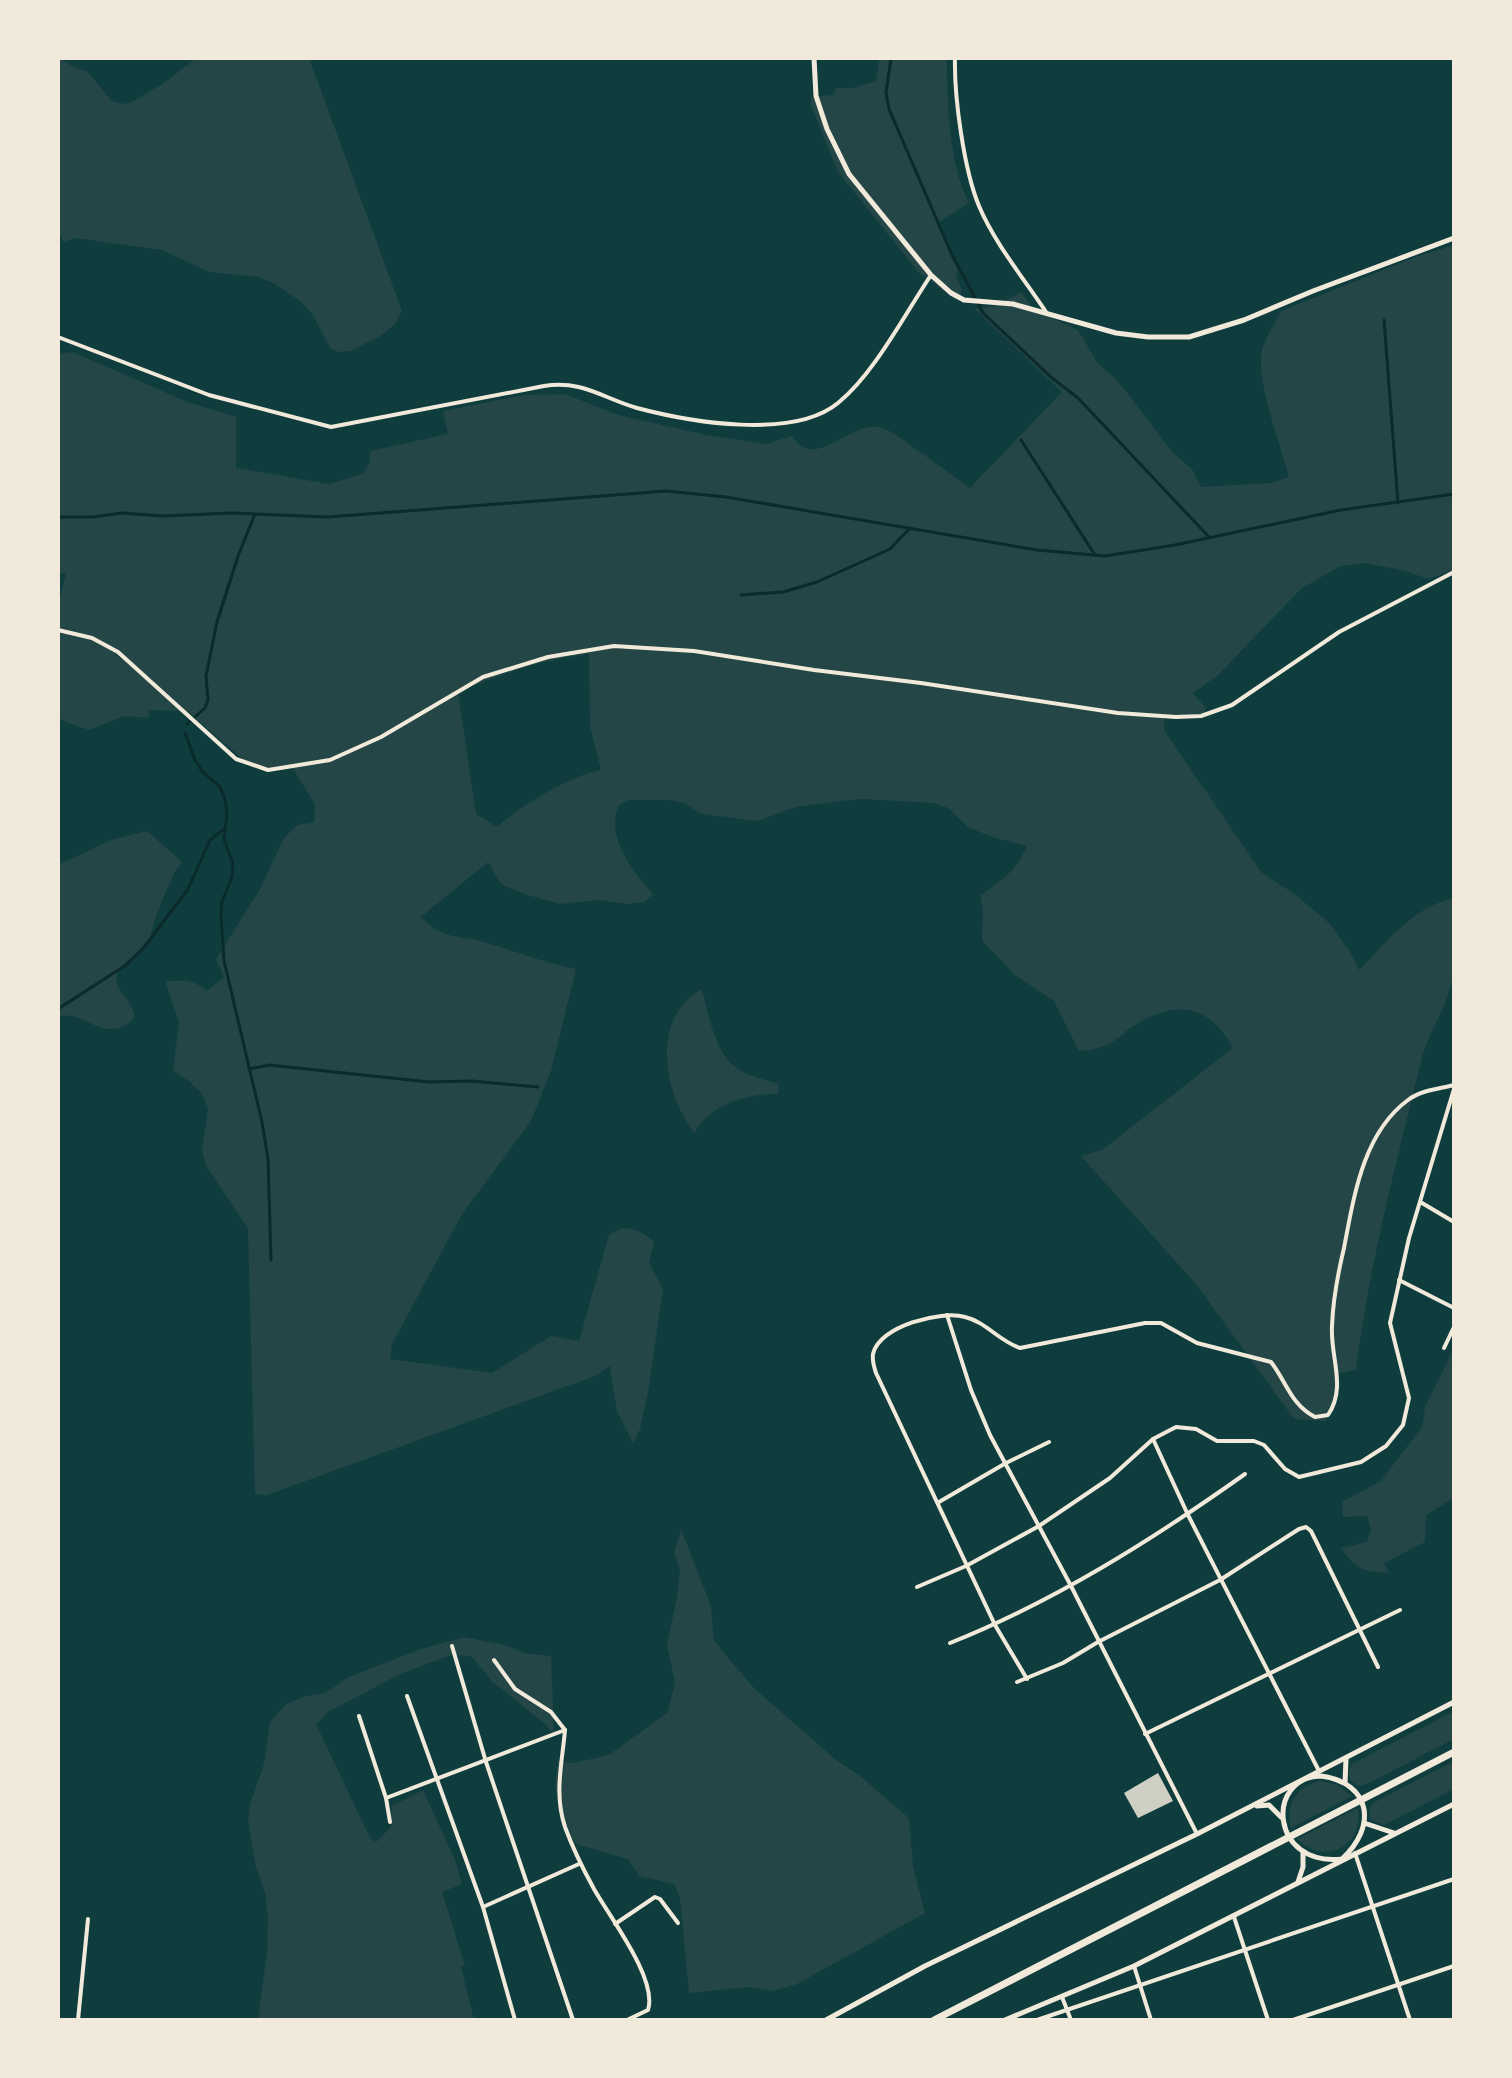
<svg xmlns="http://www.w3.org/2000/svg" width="1512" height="2078" font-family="'IBM Plex Sans',sans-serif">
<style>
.green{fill:#244646;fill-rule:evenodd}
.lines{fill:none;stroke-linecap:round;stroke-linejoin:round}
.stream{stroke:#0a2a2b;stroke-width:3}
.building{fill:#cfcfc3}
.minor{stroke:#f1e9da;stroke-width:4}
.tertiary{stroke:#f1e9da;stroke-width:5}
.trunk{stroke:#f1e9da;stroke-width:7}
</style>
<rect width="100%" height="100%" fill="#0f3d3e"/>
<g class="green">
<path d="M58,58L78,69L87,71L112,101L123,104L132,102L164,83L197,58H309L402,311L395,324L382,335L350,351L338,352L330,348L313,315L300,301L275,284L259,277L209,272L162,250L75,238L63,242L58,229Z"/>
<path d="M880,58H947C947,101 949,165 969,203L939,222L958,270L956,275L962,291L958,297C942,294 934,280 919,273L838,172L811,105V97L833,95L836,88H853L876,81Z"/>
<path d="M1454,245V570L1428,579L1406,571L1364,563L1340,566L1301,589L1218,675L1193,693L1205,707L1204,713L1164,717V730L1261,872L1296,895L1329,923L1349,950L1359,970C1387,942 1413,907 1454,898C1454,929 1459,965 1448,995C1441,1016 1428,1036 1422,1057C1397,1161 1369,1264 1356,1370L1340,1373L1326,1421L1294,1419L1196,1284L1081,1156L1102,1150L1233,1048C1228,1038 1219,1026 1209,1019C1183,1000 1153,1013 1129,1029C1122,1034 1116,1040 1109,1044C1099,1049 1089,1050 1079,1051L1054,1001L1015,975L982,940L983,911L980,895C1001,882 1017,870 1027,846L992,837L968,827L948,808L934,803L862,799L840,801L796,807L757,821L702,814L684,803L670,800H629L619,805C605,837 632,871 653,894L644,902L627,904L599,900L560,904L524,894L501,884L488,862L421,917C442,939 457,935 484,942C515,951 544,963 576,969L551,1071L531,1121L462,1214L392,1344L390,1359L492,1373L551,1336L579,1341L609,1235C627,1222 638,1230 654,1241L649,1263L663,1289L648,1392L640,1429L633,1443L617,1411L610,1366L595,1376L267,1495L255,1494L248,1229L206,1166L202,1151L208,1109L202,1094L189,1081L173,1071L179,1023L165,981C183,981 193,978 207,991L224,977L216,959L259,891L284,838L297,825L314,822L315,804L292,767H267L245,761L187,711L148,710L150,718L124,716L89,730L58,719V605L66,574L58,573V354L73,352L185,401L236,417V468L329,484L363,474L370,461V451L448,434L443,411L524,395L565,394L618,415L707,435L766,444L792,436C814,469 842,430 871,427C880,426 887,430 895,434L970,488L1062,392L975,309L995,306L1021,292L1034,310L1078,330L1098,364L1117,380L1174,454L1192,469L1201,487L1271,483L1289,477C1281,446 1255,379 1262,350C1266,336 1275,323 1281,311L1416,257ZM589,654L590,726L601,770C572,774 518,808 497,827L476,814L458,692C501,674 543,659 589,654Z"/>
<path d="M147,831L182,862L175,871C169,886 161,901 156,917C153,924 152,933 149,940C142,954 125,959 118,971C106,993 156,1013 122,1027C98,1037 81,1009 58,1017V865L111,840Z"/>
<path d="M702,989C709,1016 715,1058 743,1072C754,1078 768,1080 779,1084L778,1094C750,1093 707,1105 695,1133C663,1095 650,1017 702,989Z"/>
<path d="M1454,1348V1498L1426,1515L1425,1542L1384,1563L1389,1573C1363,1572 1356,1569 1341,1548L1367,1542L1371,1530L1367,1516L1343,1517L1342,1502L1381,1481L1422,1427L1425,1407Z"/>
<path d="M681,1529L711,1606L714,1640L728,1658L755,1689L835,1759L860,1776L909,1818L913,1867L925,1913L797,1984L773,1991L748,1987L689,1993L680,1898L674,1884L639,1876L628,1859L579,1845L566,1835L555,1785L558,1761L573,1763L609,1755L668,1712L675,1682L667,1645L677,1597L680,1570L674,1553Z"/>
<path d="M464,1637L504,1645L524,1653L551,1656L554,1735L545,1724L492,1681L471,1656L451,1655L400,1674L328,1712L316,1724L370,1838L376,1842L391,1827L392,1806L423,1790L455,1860L462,1884L442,1892L465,1966L461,1967L474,2020H258L267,1953L268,1917L265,1893L256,1867L248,1820L250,1805L264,1764L270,1722L285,1705L302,1697L325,1693L349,1677L421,1649Z"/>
<path d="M1454,1711V1739L1367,1784L1358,1786L1351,1781L1348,1772L1352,1764Z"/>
<path d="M1454,1761V1789L1384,1825L1371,1820L1369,1811L1373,1803Z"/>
<path d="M1320,1781L1338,1785L1352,1796L1291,1828C1285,1804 1297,1786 1320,1781Z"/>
<path d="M1358,1808C1364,1847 1325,1866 1297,1839Z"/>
</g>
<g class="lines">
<g class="stream">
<path d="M891,58L886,93L889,109L952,255L983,313L1052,378L1078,398L1209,537"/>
<path d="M1384,320L1398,503"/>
<path d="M1021,440L1095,555"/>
<path d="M58,517H93L122,513L163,516L232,513L328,517L666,491L726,497L1037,550L1105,556L1175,545L1341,510L1454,494"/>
<path d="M741,595L783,592L817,582L890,549L910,528"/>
<path d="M187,724L205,708L208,700L206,676L217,622L238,556L255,514"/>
<path d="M185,733L195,760L202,771L220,787L225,800L227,813L224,839L233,864L232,877L222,902L221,915L224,961L262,1122L268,1159L271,1260"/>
<path d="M58,1009L126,965L145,946L188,889L210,840L225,828"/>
<path d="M249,1069L269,1065L429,1082L472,1081L538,1087"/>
</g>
</g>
<path class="building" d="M1158,1773L1173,1801L1138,1818L1124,1793Z"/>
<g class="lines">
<g class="minor">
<path d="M955,58C954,97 964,170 979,206C994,242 1024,279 1046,312"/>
<path d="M58,337L209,395L331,427L544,386C583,380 602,398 637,408C690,422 793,440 838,403C874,374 905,314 931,275"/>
<path d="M58,630L92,638L118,652L236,759L268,770L330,760L381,737L483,677L548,657L614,646L694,651L814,670L921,683L1118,713L1176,717L1201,716L1232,705L1339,632L1454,572"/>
<path d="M1422,1203L1454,1222"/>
<path d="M1399,1280L1454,1308"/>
<path d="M947,1315L971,1390L990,1435L1071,1586L1197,1834"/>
<path d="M1444,1348L1454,1327"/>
<path d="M1153,1439L1188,1515L1319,1771"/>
<path d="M939,1502L1006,1463L1049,1442"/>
<path d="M917,1587L966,1566L1039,1526L1110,1478L1153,1439L1176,1427L1196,1429L1217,1441H1254L1264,1445L1285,1469L1299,1477L1361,1462L1386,1446L1403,1425L1409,1398L1390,1323L1409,1238L1454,1089"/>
<path d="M950,1643C1055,1601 1152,1540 1245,1474"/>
<path d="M452,1646L486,1762L573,2020"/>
<path d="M494,1660L515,1689L551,1712L565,1730C562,1764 554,1794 565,1827C573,1849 583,1869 594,1889C609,1916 658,1979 648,2010L627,2020"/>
<path d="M1027,1679L995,1625L876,1373C874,1367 872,1361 873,1354C879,1326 941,1310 965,1317C986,1322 999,1341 1020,1348L1145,1323H1161L1197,1343L1271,1362C1286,1381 1291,1405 1315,1417L1328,1415C1347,1387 1330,1357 1332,1326C1333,1300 1338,1273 1344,1248C1354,1196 1363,1133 1408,1100C1421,1090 1439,1089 1454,1085"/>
<path d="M1017,1682L1063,1663L1098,1642L1220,1580L1299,1529L1306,1527L1311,1531L1316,1541L1378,1667"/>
<path d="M407,1696L483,1907L515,2020"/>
<path d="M359,1716L386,1798L390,1822"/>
<path d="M1145,1734L1400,1610"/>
<path d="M386,1798L565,1730"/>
<path d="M1355,1853L1410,2020"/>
<path d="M483,1907L579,1864"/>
<path d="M1234,1917L1268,2020"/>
<path d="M615,1924L655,1897L660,1899L678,1923"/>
<path d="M1134,1966L1151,2020"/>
<path d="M1062,1997L1071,2020"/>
<path d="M78,2020L88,1919"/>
<path d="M1037,2020L1454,1879"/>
<path d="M1293,2020L1454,1966"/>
</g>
<g class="tertiary">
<path d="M814,58L816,96L827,129L849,174L931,275L951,293L964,300L1013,304L1116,333L1148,337H1189L1244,320L1313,291L1454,238"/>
<path d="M1321,1776C1372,1783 1377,1827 1342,1859C1270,1867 1265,1777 1321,1776Z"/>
<path d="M1345,1783L1346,1758"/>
<path d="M1257,1806L1269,1805L1281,1817"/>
<path d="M1364,1823L1394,1833"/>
<path d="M1298,1882L1303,1867V1853"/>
<path d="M826,2020L925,1966L1197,1834L1454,1702"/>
<path d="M1005,2020L1134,1966L1454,1804"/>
</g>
<path class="trunk" d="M934,2020L1454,1752"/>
</g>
<rect width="1512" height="2078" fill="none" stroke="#f1e9da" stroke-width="120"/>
</svg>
